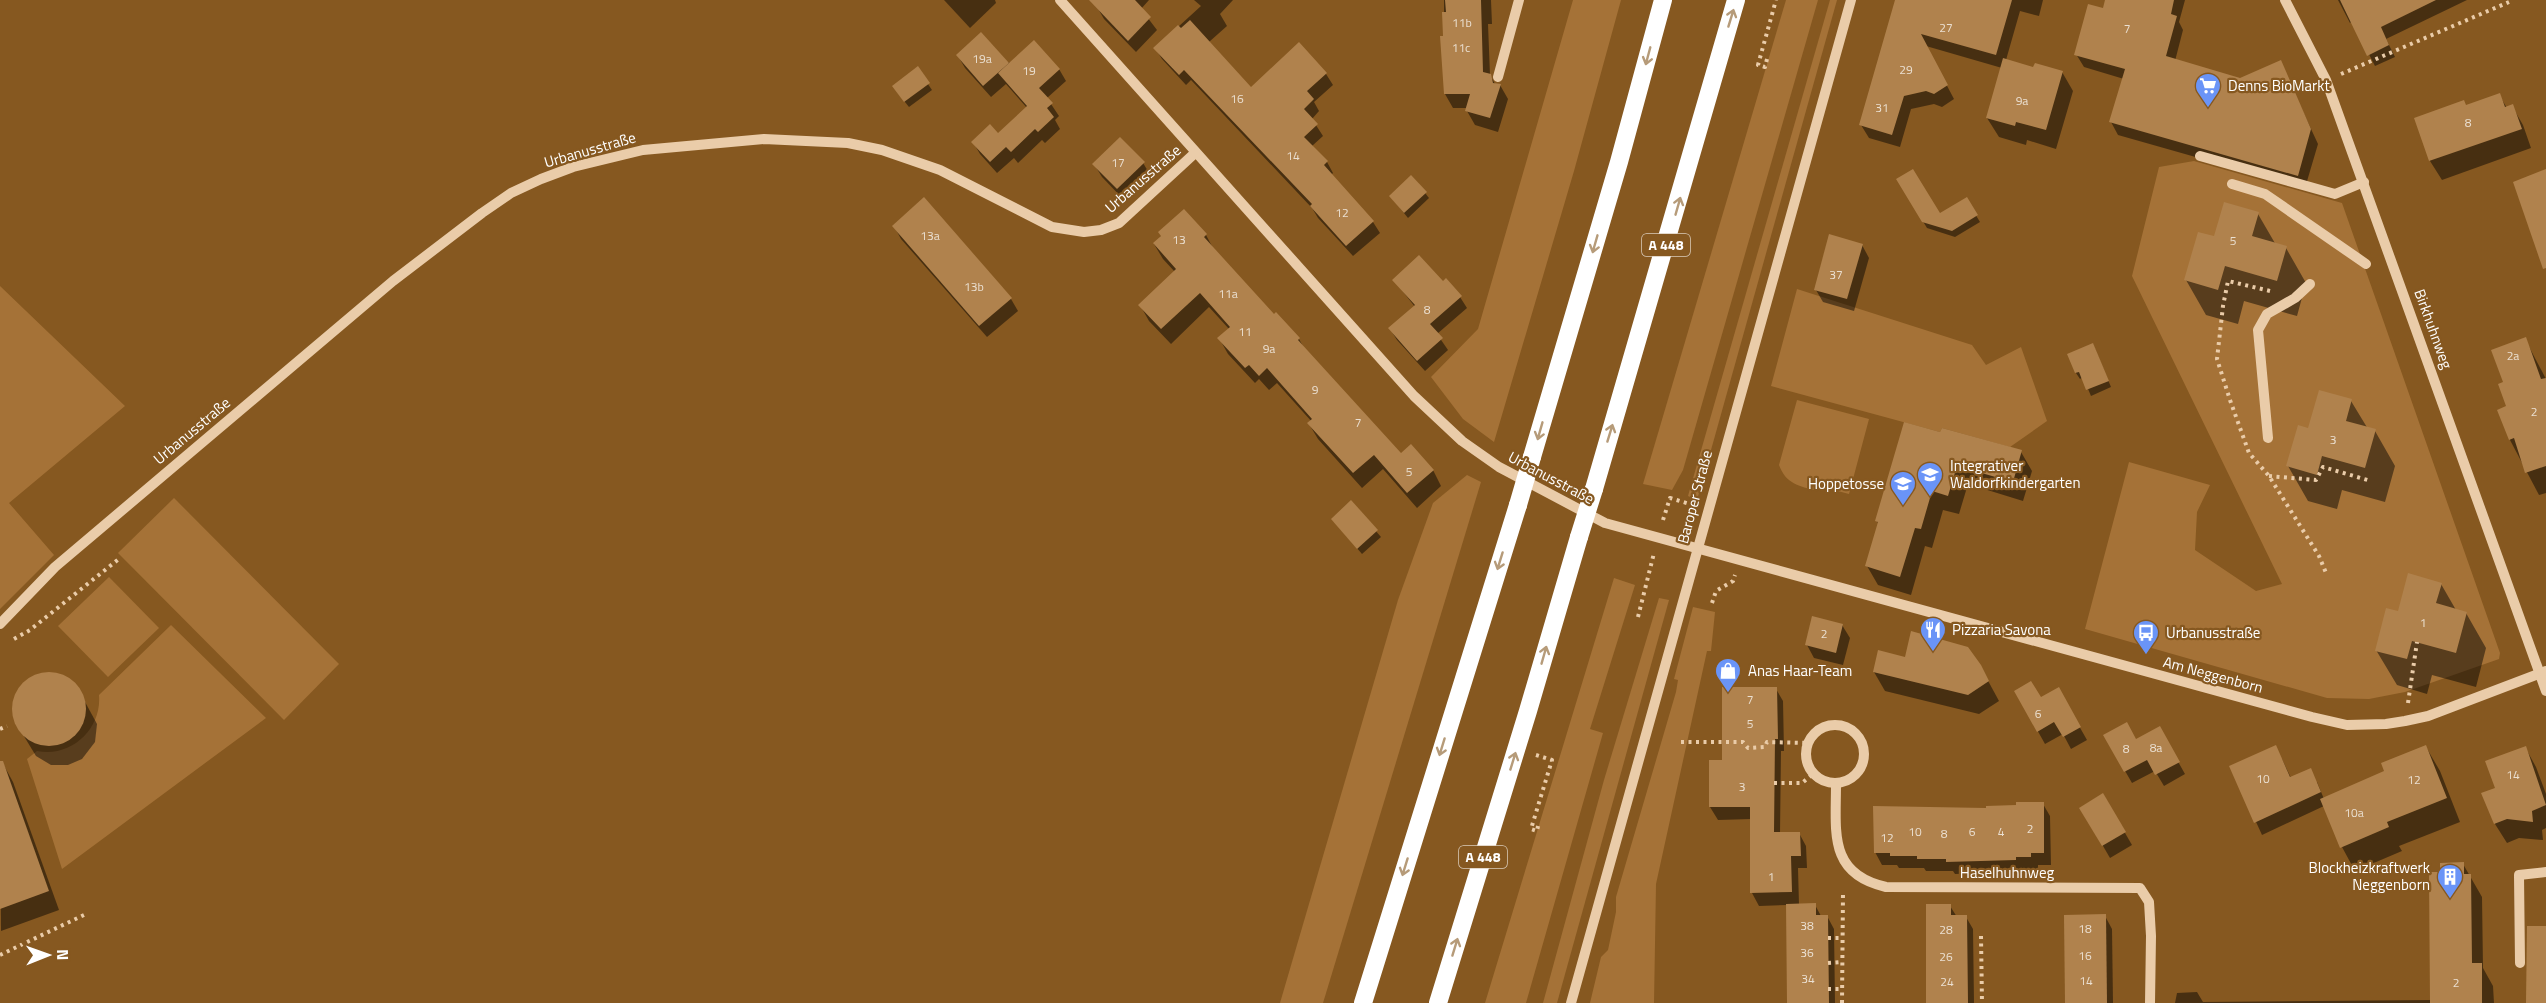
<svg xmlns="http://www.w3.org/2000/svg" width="2546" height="1003" font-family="'Titillium Web',sans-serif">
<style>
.green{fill:#a57237}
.shadow{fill:#0007}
.building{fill:#b0824d}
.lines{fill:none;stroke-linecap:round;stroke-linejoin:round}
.path{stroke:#eacca9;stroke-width:4;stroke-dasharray:3 4.5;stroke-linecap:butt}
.minor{stroke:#eacca9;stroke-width:10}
.highway{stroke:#fff;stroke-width:18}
.highway-bridge{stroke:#fff;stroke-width:18}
.oneway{stroke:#b69b79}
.labels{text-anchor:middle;stroke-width:4.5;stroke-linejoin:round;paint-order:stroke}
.number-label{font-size:12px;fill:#ebe0d2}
.shield{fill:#865820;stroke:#dbcdbc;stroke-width:1.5}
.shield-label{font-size:14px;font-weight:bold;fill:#fff}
.poi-label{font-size:15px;fill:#fff;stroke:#865820;text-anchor:start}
.street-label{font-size:15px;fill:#fff;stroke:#865820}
</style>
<rect width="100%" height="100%" fill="#865820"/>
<g class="green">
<path d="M1573,0H1621L1574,171L1494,442L1463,419L1431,377L1478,329Z"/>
<path d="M1786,0H1818L1683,470L1672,490L1643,484Z"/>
<path d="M1830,0H1837L1697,500L1688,496Z"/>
<path d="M2194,161L2342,203L2500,653L2499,659L2405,692L2369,699L2327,698L2085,629L2129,462L2210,485L2197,512L2195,550L2256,591L2282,584L2132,276L2159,167Z"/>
<path d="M0,286L125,406L9,503L54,555L0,609Z"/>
<path d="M1797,289L1972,345L1986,365L2021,347L2047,421L2010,447L1942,428L1940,432L1771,386Z"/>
<path d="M1797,400L1869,419L1849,494L1819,486L1817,491C1799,486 1786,484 1779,465Z"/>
<path d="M1467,475L1481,482L1323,1003H1280L1398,600L1433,503Z"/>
<path d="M174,498L339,664L284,720L118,553Z"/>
<path d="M109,577L159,628L108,677L58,626Z"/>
<path d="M1614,578L1635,585L1590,729L1603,733L1526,1003H1485Z"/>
<path d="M1659,598L1669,600L1557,1003H1543L1604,780Z"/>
<path d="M1693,607L1715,612L1711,651H1707L1656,884L1654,1003H1590L1601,957L1608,950L1616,912V897L1676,692L1678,680L1674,679Z"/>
<path d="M171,625L266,718L62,869L27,759L37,751C71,758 102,729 99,695Z"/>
</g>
<g class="shadow">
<path d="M944,0H995L996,3L970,28Z"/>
<path d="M1098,0H1149L1141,9L1157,30L1136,52L1104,19L1097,7Z"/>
<path d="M1194,0H1233L1220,14L1227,26L1209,42L1251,89L1299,44L1326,74L1333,85L1314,102L1319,111L1312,119L1323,136L1312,146L1327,162L1333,173L1331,175L1373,222L1380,233L1353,256L1318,218L1312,208L1191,80L1186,85L1162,59L1155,48L1201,6Z"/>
<path d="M1444,0H1491L1492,24H1488L1490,75L1495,84L1500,85L1508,99L1498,132L1475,125L1467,111L1468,108H1453L1445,94L1441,38L1444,37Z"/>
<path d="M1897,0H2043L2039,16L2020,11L2006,60L2034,69L2062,72L2073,91L2056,149L2027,140L2026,145L1999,137L1987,118L2002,68L1926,46L1954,99L1942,107L1934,104L1911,109L1900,147L1869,138L1861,125Z"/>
<path d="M2107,0H2185L2179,22L2183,30L2175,61L2240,80L2280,62L2318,144L2305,188L2118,135L2111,122L2124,79L2084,67L2076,54L2104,10Z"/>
<path d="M2338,0H2467L2386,39L2395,57L2375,66L2352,21L2350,23Z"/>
<path d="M958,56L1059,69L1066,81L1047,98L1059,116L1055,120L1060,129L1045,143L1042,140L1018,163L1014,158L997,173L980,154L973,142L998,135L1027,108L1006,84L991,97L965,68Z"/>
<path d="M917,68L932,90L909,107L897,92Z"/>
<path d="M2499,95L2507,108L2512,106L2523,125L2531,148L2442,180L2430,161L2416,118L2467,106Z"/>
<path d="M1143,163L1151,176L1125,201L1102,177L1094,164Z"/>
<path d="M1898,180L1940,215L1966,199L1980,222L1955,237L1927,228Z"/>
<path d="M1425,193L1429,198L1408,218L1391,197Z"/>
<path d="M1184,211L1206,235L1214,250L1274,316L1276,314L1299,339L1305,350L1401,455L1433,470L1441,486L1417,508L1383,469L1362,488L1318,439L1309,424L1312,422L1277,383L1269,390L1259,379L1255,383L1228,354L1219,338L1229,329L1209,307L1171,344L1149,321L1140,305L1175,272L1163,259L1154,244Z"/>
<path d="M2258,214L2276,245L2286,248L2306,283L2297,316L2244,301L2238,324L2206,315L2186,280L2215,238Z"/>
<path d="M894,226L1011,299L1018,311L987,337L901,239Z"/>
<path d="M1862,245L1869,258L1854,311L1823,302L1816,290Z"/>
<path d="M1394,280L1443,283L1460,297L1467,308L1437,334L1448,350L1425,371L1397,340L1390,329L1415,307Z"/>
<path d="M2525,339L2546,379V493L2539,495L2510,440L2505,383Z"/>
<path d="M2093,344L2111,387L2091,396L2083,377L2080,379L2076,373L2069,354Z"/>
<path d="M2351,401L2368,429L2375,431L2395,466L2385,502L2342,490L2337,509L2308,501L2288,466L2310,430Z"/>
<path d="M1905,424L2021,452L2032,471L2023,501L1968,484L1959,514L1943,510L1932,548L1925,546L1911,595L1878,585L1867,566L1879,525L1877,521Z"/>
<path d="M1351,502L1381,537L1362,554L1333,520Z"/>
<path d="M2441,584L2456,610L2466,613L2486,648L2476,687L2432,675L2427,694L2397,685L2376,650L2399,613Z"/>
<path d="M1842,625L1850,638L1843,665L1814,658L1807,645Z"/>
<path d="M1906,659L1980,666L1999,701L1979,714L1885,691L1874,672Z"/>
<path d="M53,674L67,678L78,689L97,724L95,742L82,759L68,765H51L36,756L16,723L13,706L20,689L35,676Z"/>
<path d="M1776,689L1783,701L1784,751H1781L1780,834L1799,833L1806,846L1807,868H1798L1799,905H1815L1821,916H1827L1834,929L1835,1003H1788L1787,905L1759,906L1752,893V819L1718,820L1710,807V762H1724Z"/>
<path d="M2058,689L2087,740L2071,749L2063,734L2045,744L2016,692L2040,699Z"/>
<path d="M2159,728L2185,774L2164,786L2155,771L2132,783L2105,736L2136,741Z"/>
<path d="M2426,747L2440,771L2460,822L2399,846L2402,851L2355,871L2342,847L2324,806L2262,835L2231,767L2282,759L2291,778L2317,782L2324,799L2386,772Z"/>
<path d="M2525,747L2536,767L2546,794V828L2542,830L2543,840L2519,838L2507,843L2495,824L2483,794L2497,789Z"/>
<path d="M2,762L13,782L59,910L1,931L0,763Z"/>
<path d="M2103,795L2132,845L2110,858L2081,808Z"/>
<path d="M2043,804L2050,816L2051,865H2038V869H2022V872L1955,874L1953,871H1926L1924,868H1899L1897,865H1882L1875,852L1988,810Z"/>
<path d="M2463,864L2482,897L2483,968L2493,986L2494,1003H2175L2177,993L2197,992L2203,1002L2431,1000L2442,873Z"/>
<path d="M1950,906L1957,917H1966L1973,929L1974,1003H1928Z"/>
<path d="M2105,916L2112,929L2113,1003H2066Z"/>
</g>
<g class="building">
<path d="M1089,0H1135L1151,17L1128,41Z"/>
<path d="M1445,0H1481L1483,72L1491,74L1493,83L1501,84L1490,118L1465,111L1470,94H1444L1440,36H1443L1442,12H1446Z"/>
<path d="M1895,0H2012L1996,55L1921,34L1948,85L1934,94L1926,91L1904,96L1892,135L1859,125Z"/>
<path d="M2105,0H2174L2171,14L2177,16L2166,56L2240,78L2281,60L2311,129L2298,176L2109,122L2125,69L2074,55L2088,4L2103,8Z"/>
<path d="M2340,0H2436L2381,27L2389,45L2367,56Z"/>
<path d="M1190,20L1251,87L1299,42L1327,73L1307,91L1314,99L1304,109L1318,124L1304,137L1328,161L1324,165L1374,221L1346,246L1310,206L1312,204L1184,70L1179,75L1153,48L1178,25L1181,28Z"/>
<path d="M981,32L1009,63L983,86L956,55Z"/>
<path d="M1034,40L1060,69L1039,88L1053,103L1047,108L1054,117L1038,132L1035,129L1011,152L1006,147L990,162L971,142L990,124L998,133L1027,106L998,73Z"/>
<path d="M2003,58L2033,67L2035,63L2063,71L2046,130L2016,122L2015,126L1986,118Z"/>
<path d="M918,66L930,83L904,102L892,86Z"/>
<path d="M2500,93L2505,107L2513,104L2522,129L2429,161L2414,118L2464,100L2466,105Z"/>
<path d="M1120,137L1145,162L1117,189L1092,164Z"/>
<path d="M1913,169L1940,213L1967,197L1978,215L1952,231L1922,222L1896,179Z"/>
<path d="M2546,169V268L2543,269L2513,182Z"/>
<path d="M1411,175L1427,192L1404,213L1389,196Z"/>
<path d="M924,197L1012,298L979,326L892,226Z"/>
<path d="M2224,202L2259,212L2252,236L2287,246L2277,281L2225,266L2218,290L2184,280L2198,232L2214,236Z"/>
<path d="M1184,209L1207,234L1204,237L1274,314L1276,312L1300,338L1298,340L1401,453L1411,444L1434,470L1407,493L1374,455L1353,473L1307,423L1312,419L1267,368L1259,376L1249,365L1245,368L1217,338L1230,327L1200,293L1161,329L1138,305L1176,269L1153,243L1161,236L1158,232Z"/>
<path d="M1829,234L1863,244L1847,299L1814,290Z"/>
<path d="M1419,255L1443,281L1446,278L1462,296L1430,324L1443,338L1417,361L1388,328L1415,305L1392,280Z"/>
<path d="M2526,337L2541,379L2546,378V466L2525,473L2514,438L2509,440L2497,410L2506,406L2498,384L2503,382L2491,350Z"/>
<path d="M2093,343L2109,381L2086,390L2079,372L2075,373L2067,354Z"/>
<path d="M2319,390L2352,399L2346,421L2376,429L2365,468L2322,456L2317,475L2286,466L2298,425L2308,428Z"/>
<path d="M1904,422L1940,432L1942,428L2022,450L2013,482L1957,466L1948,496L1932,491L1921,529L1915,528L1900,577L1865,566L1878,522L1875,521Z"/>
<path d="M1351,500L1378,530L1357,549L1331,519Z"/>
<path d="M2408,573L2442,583L2436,603L2467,612L2456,653L2412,641L2407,659L2375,651L2386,608L2398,611Z"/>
<path d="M1812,616L1843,624L1836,653L1805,645Z"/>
<path d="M1911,631L1968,647L1981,665L1989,681L1968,695L1873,672L1878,650L1905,657Z"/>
<circle cx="49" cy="709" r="37"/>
<path d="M2031,681L2041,697L2059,687L2081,727L2063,737L2054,722L2037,732L2014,691Z"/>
<path d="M1722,687H1777L1778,739H1775L1774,832H1800L1801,856H1791L1792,892L1750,893V807H1709V760H1722Z"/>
<path d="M2127,722L2136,739L2160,726L2180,762L2155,775L2147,760L2124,772L2103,735Z"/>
<path d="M2276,745L2290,777L2311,768L2321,792L2254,823L2229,766Z"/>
<path d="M2426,745L2447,798L2387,822L2389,827L2340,848L2320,799L2384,771L2381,763Z"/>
<path d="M2526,746L2546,805L2532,811L2533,822L2507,819L2494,824L2481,793L2495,788L2485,761Z"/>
<path d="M0,761H3L49,891L0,909Z"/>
<path d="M2103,793L2126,832L2102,846L2079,808Z"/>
<path d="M2016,802H2044V853H2031V857H2016V860L1946,862V859H1917V856H1890V853H1874L1873,806L1986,808V806L2016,805Z"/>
<path d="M2464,862V874H2471L2472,963H2482V1003H2430L2429,872H2440V863Z"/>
<path d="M1816,903V915H1828L1829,1003H1787L1786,904Z"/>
<path d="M1926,904H1951V915H1967L1968,1003H1926Z"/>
<path d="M2106,914L2107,1003H2065L2064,915Z"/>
<path d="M2527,926H2546V1003H2526Z"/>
</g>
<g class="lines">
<g class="path">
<path d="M1767,59L1765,67L1758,65L1776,0"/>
<path d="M2341,74L2509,2"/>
<path d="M2270,291L2228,281L2223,306L2217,359L2230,400L2249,453L2269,476L2319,556L2326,573"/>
<path d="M2269,476L2316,480L2323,467L2371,481"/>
<path d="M1663,520L1670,498L1693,505"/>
<path d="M1712,603L1716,591L1733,581L1735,575"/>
<path d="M1638,617L1654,553"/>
<path d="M14,639L30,630L120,558"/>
<path d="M2408,703L2417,642"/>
<path d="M0,729L7,726"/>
<path d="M1681,742H1743L1748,748L1765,747L1767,742L1808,743"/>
<path d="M1536,755L1552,760L1531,829L1537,831L1538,826"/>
<path d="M1774,783H1802L1813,774"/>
<path d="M1981,936L1982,1003"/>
<path d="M1828,938H1842"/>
<path d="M0,955L86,914"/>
<path d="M1828,963L1842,962"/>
<path d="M1828,989H1842"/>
<path d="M1842,1003L1843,892"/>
</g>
<g class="minor">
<path d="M1060,0L1414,396L1462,441L1499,467L1605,523L2312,717L2347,725L2386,724L2405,721L2428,716L2546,671"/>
<path d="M2285,0L2326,80L2546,691"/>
<path d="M1498,77L1519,0"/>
<path d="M2200,156L2335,194L2364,182"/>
<path d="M2232,184L2265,194L2366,264"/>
<path d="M2268,438L2258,330L2267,314L2295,298L2310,284"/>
<path d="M0,624L55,567L393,281L482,213L511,193L541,179L573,167L643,150L764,139L848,143L882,150L940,170L1052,227L1084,232L1101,230L1119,223L1195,153"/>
<circle cx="1835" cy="754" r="29"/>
<path d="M1836,784C1836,832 1828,874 1886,887L2140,888L2149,902L2151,936L2150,1003"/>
<path d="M2520,963L2519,875L2546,872"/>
<path d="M1571,1003L1851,0"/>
</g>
<g class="highway">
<path d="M1532,457L1619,162L1663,0"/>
<path d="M1594,489L1736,0"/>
<path d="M1363,1003L1518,505"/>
<path d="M1438,1003L1528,711L1579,537"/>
</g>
<g class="highway-bridge">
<path d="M1518,505L1532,457"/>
<path d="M1579,537L1594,489"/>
</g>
</g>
<defs><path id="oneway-shaft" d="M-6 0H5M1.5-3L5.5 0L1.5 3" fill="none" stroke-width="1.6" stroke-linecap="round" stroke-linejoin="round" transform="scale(1.5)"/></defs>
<g class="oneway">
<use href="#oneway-shaft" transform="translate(1731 18) rotate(-73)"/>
<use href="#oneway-shaft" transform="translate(1648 56) rotate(105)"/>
<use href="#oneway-shaft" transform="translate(1678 206) rotate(-74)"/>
<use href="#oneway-shaft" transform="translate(1595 244) rotate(106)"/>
<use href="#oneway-shaft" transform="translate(1540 431) rotate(106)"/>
<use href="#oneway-shaft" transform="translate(1610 433) rotate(-73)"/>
<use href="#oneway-shaft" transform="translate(1500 561) rotate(107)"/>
<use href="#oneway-shaft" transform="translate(1544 655) rotate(-74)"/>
<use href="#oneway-shaft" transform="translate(1442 747) rotate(107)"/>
<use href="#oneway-shaft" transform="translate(1513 761) rotate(-73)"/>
<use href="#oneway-shaft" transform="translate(1405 867) rotate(107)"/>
<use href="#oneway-shaft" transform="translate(1455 947) rotate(-73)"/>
</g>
<defs>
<symbol id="supermarket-pin" viewBox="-11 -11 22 30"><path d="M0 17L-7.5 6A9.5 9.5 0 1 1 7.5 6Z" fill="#6a94f7" stroke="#865820"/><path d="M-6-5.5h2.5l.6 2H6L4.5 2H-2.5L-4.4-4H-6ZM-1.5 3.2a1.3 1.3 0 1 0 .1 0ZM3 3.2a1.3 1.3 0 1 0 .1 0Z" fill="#fff"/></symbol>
<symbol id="school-pin" viewBox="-11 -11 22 30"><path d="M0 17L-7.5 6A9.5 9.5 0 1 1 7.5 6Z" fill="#6a94f7" stroke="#865820"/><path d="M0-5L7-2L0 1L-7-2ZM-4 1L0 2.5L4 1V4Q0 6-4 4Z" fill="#fff"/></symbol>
<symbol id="restaurant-pin" viewBox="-11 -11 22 30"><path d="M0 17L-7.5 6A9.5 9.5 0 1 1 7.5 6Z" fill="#6a94f7" stroke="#865820"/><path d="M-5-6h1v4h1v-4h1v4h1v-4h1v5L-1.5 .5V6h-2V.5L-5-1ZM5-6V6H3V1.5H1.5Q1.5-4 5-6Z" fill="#fff"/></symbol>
<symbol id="bus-pin" viewBox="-11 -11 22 30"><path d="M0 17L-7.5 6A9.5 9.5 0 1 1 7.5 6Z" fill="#6a94f7" stroke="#865820"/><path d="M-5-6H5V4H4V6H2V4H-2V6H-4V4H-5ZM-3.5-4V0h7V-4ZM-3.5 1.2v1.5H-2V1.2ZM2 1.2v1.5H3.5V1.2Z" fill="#fff"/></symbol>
<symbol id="shop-pin" viewBox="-11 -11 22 30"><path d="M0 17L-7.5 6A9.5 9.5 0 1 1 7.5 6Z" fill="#6a94f7" stroke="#865820"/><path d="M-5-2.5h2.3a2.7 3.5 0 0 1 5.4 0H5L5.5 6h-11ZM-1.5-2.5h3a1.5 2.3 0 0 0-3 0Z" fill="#fff"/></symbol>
<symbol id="building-pin" viewBox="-11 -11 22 30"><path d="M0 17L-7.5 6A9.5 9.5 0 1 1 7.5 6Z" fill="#6a94f7" stroke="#865820"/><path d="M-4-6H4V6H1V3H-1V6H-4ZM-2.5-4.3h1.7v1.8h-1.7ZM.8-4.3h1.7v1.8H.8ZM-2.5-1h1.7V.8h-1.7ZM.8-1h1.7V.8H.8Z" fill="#fff"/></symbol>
</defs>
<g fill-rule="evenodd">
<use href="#supermarket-pin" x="2193" y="71" width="30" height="40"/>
<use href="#school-pin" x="1915" y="460" width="30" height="40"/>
<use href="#school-pin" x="1888" y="469" width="30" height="40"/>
<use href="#restaurant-pin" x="1918" y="615" width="30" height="40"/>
<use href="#bus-pin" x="2131" y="618" width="30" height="40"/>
<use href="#shop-pin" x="1713" y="656" width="30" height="40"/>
<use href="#building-pin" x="2435" y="862" width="30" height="40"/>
</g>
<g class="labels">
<g class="number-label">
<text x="1462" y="27">11b</text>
<text x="1946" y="32">27</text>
<text x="2127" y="33">7</text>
<text x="1461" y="52">11c</text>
<text x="982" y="63">19a</text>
<text x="1906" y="74">29</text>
<text x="1029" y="75">19</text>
<text x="1237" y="103">16</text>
<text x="2022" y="105">9a</text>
<text x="1882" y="112">31</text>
<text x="2468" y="127">8</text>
<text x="1293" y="160">14</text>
<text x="1118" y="167">17</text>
<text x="1342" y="217">12</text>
<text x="930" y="240">13a</text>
<text x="1179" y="244">13</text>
<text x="2233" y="245">5</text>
<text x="1836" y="279">37</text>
<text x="974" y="291">13b</text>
<text x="1228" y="298">11a</text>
<text x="1427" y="314">8</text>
<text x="1245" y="336">11</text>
<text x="1269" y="353">9a</text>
<text x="2513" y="360">2a</text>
<text x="1315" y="394">9</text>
<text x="2534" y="416">2</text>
<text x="1358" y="427">7</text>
<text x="2333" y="444">3</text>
<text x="1409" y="476">5</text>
<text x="2423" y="627">1</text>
<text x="1824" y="638">2</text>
<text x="1750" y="704">7</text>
<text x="2038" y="718">6</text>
<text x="1750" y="728">5</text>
<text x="2156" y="752">8a</text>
<text x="2126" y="753">8</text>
<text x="2513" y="779">14</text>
<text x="2263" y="783">10</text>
<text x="2414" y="784">12</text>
<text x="1742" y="791">3</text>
<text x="2354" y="817">10a</text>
<text x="2030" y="833">2</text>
<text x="1915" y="836">10</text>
<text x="1972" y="836">6</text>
<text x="2001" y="836">4</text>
<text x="1944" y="838">8</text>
<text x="1887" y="842">12</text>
<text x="1771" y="881">1</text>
<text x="1807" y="930">38</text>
<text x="2085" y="933">18</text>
<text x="1946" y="934">28</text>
<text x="1807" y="957">36</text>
<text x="2085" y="960">16</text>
<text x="1946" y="961">26</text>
<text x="1808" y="983">34</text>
<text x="2086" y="985">14</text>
<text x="1947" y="986">24</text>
<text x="2456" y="987">2</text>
</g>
<g class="shield">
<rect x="1642" y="234" width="48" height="22" rx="4.5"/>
<rect x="1459" y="846" width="48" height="22" rx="4.5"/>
</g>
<g class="shield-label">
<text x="1666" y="250">A 448</text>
<text x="1483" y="862">A 448</text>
</g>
<g class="poi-label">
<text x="2228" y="91">Denns BioMarkt</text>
<text x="1950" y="471">Integrativer<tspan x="1950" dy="17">Waldorfkindergarten</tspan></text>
<text x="1884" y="489" text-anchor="end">Hoppetosse</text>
<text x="1952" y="635">Pizzaria Savona</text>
<text x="2166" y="638">Urbanusstraße</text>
<text x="1748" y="676">Anas Haar-Team</text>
<text x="2430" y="873" text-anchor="end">Blockheizkraftwerk<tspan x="2430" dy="17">Neggenborn</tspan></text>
</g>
<g class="street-label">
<text transform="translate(590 150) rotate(-16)" y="5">Urbanusstraße</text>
<text transform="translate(1143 179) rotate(-41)" y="5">Urbanusstraße</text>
<text transform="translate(2433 329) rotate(70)" y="5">Birkhuhnweg</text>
<text transform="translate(192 431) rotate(-40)" y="5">Urbanusstraße</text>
<text transform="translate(1551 478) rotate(28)" y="5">Urbanusstraße</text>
<text transform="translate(1695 497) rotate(-75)" y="5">Baroper Straße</text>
<text transform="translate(2213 675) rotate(15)" y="5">Am Neggenborn</text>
<text x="2007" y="878">Haselhuhnweg</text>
</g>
</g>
<g transform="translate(48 955) rotate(89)" stroke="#865820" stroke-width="4.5" paint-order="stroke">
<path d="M0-4.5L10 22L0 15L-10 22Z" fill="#ffffff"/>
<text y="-9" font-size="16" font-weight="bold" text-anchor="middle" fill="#ffffff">N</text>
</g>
</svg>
